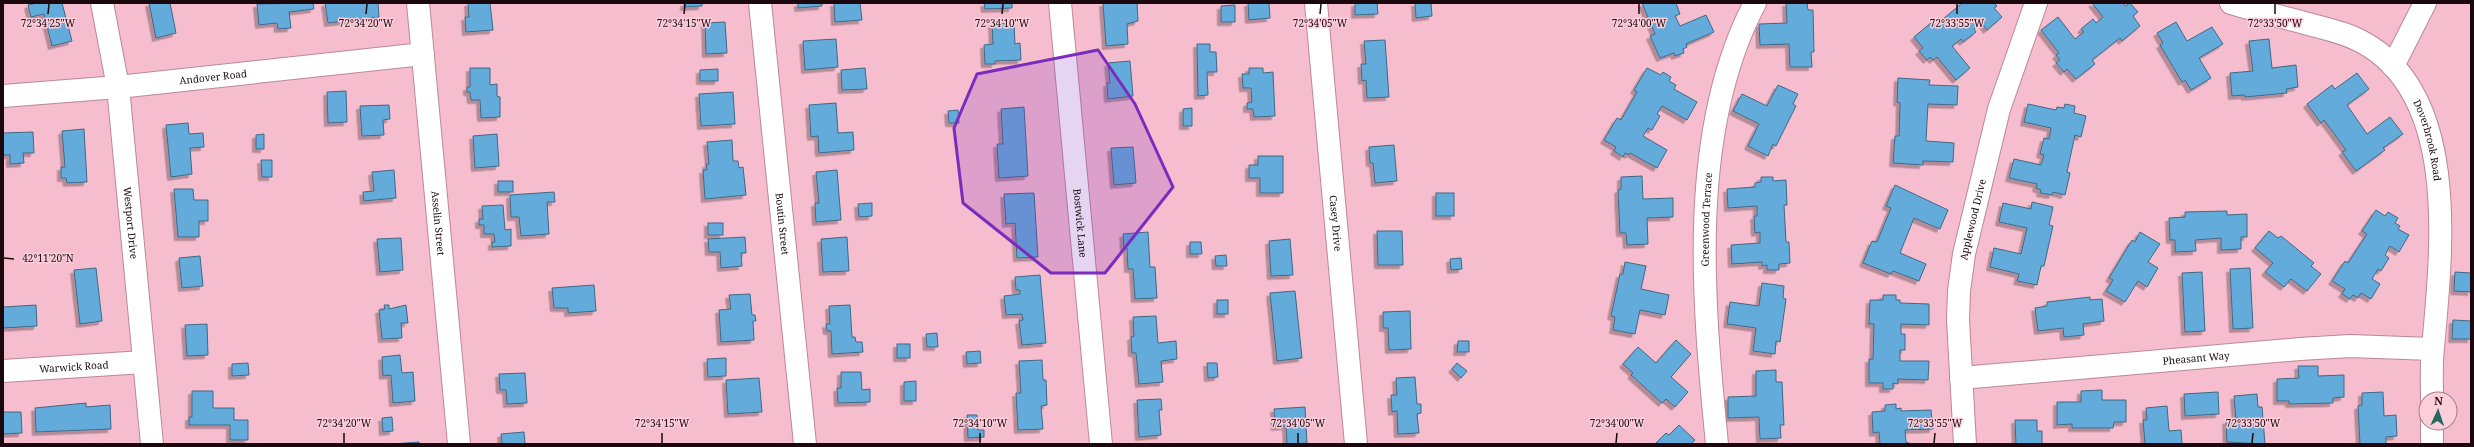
<svg xmlns="http://www.w3.org/2000/svg" width="2474" height="447" font-family="'Noto Serif',serif">
<style>
.building{fill:#64abda;stroke:#3e6986;filter:url(#shadow)}
.lines{fill:none;stroke-linecap:round;stroke-linejoin:round}
.minor-casing{stroke:#bc8897;stroke-width:24}
.minor{stroke:#fff;stroke-width:22}
.marked{fill:#7b2cbf;fill-opacity:0.2;stroke:#7b2cbf;stroke-width:3;stroke-linejoin:round}
.ticks{fill:none;stroke:#1a080e;stroke-width:1.5}
.labels{text-anchor:middle;stroke-width:3;stroke-linejoin:round;paint-order:stroke}
.street-label{font-size:10px;fill:#1a080e;stroke:#fbceda}
.ticks-label{font-size:10px;text-anchor:middle;fill:#1a080e;stroke:#fbceda;stroke-width:3;stroke-linejoin:round;paint-order:stroke}
</style>
<defs>
<filter id="shadow"><feDropShadow dx="-3.5" dy="3.5" stdDeviation="0" flood-color="#0004"/></filter>
</defs>
<rect width="100%" height="100%" fill="#f5bdcd"/>
<g class="building">
<path d="M37,3H62L72,41L52,46L44,14L31,17L28,5Z"/>
<path d="M149,3H170L176,33L156,38Z"/>
<path d="M313,3L314,9L289,12L291,28L278,29L277,23L259,25L257,4Z"/>
<path d="M325,3H378L379,17L328,23Z"/>
<path d="M468,3H490L493,30L466,32L465,17H469Z"/>
<path d="M684,3H702V6L684,7Z"/>
<path d="M798,3H822V6L798,8Z"/>
<path d="M834,3H860L862,20L835,22Z"/>
<path d="M984,3H1012V8L985,9Z"/>
<path d="M1103,3H1137L1138,21L1127,24L1128,44L1106,46Z"/>
<path d="M1248,3H1269L1270,18L1249,20Z"/>
<path d="M1355,3H1377L1378,14L1355,15Z"/>
<path d="M1415,3H1431L1432,16L1416,18Z"/>
<path d="M1642,3H1676L1680,14L1675,16L1680,26L1706,15L1714,32L1686,44L1687,47L1683,49L1684,53L1675,56L1674,53L1660,58L1650,36L1655,34Z"/>
<path d="M1786,3H1807L1808,10H1813L1814,52H1811L1812,67H1790L1789,44L1760,45L1759,24L1787,23Z"/>
<path d="M1962,3H1994L1997,6L1994,8L2002,17L1987,30L1981,22L1974,29L1976,32L1963,42L1961,39L1952,46L1970,68L1956,80L1937,57L1933,60L1930,57L1927,60L1919,51L1923,48L1914,37L1932,22L1935,26Z"/>
<path d="M2092,3H2123L2125,6L2130,3L2138,12L2133,16L2140,26L2122,41L2120,38L2092,60L2095,64L2076,79L2067,69L2064,72L2056,63L2060,60L2056,55L2059,53L2041,30L2058,17L2075,39L2084,32L2081,29L2093,19L2096,23L2103,17Z"/>
<path d="M1235,5V22H1221V6Z"/>
<path d="M725,22L727,53L706,54L705,23Z"/>
<path d="M2176,22L2187,41L2212,27L2223,44L2199,58L2211,78L2191,90L2185,80L2182,82L2160,45L2163,43L2157,33Z"/>
<path d="M1014,23L1015,44L1020,43L1021,60L995,61V64H985L984,45L993,44L992,24Z"/>
<path d="M836,39L838,67L805,70L803,41Z"/>
<path d="M2269,39L2272,68L2296,65L2298,87L2286,89L2287,93L2245,97V95L2232,96L2230,73L2253,71L2249,41Z"/>
<path d="M1385,40L1389,97L1367,98L1366,80L1362,81L1361,64H1366L1364,41Z"/>
<path d="M1197,44H1210V52H1216L1217,72H1207L1208,95L1198,96Z"/>
<path d="M1130,61L1133,96L1108,99L1107,83H1110L1108,63Z"/>
<path d="M470,68H490V85L497,84V96L500,97V117L481,118L480,100H471L470,92H467V87H470Z"/>
<path d="M865,68L867,89L842,90L841,70Z"/>
<path d="M1249,68H1263V73L1273,72L1275,116L1254,117L1253,109H1247V103L1252,102L1251,88H1243L1242,74H1249Z"/>
<path d="M1647,68L1661,75L1663,72L1671,77L1669,81L1676,85L1674,89L1697,102L1687,120L1662,106L1657,114L1660,116L1652,130L1648,128L1643,136L1667,150L1657,168L1630,153L1629,155L1625,153L1623,157L1614,151L1616,147L1604,140L1617,118L1621,120L1637,92L1634,90Z"/>
<path d="M718,69V81H700V70Z"/>
<path d="M2357,73L2369,89L2347,105L2367,134L2390,117L2403,134L2383,148L2385,150L2356,171L2342,152L2346,150L2324,120L2321,123L2307,104L2332,85L2335,89Z"/>
<path d="M1898,78L1930,80L1929,85L1958,86L1957,105L1928,104L1926,141L1954,143L1953,162L1923,161V165L1893,163L1895,136H1899L1900,103L1897,102Z"/>
<path d="M1778,85L1798,94L1793,104L1796,106L1776,146L1773,144L1768,156L1748,146L1759,124L1733,111L1742,94L1767,106Z"/>
<path d="M346,91L347,122L328,123L327,92Z"/>
<path d="M733,92L735,124L701,126L699,94Z"/>
<path d="M836,103L838,133L853,132L854,150L819,153L818,136L811,137L809,105Z"/>
<path d="M2028,104L2056,110L2057,107L2064,108L2065,104L2075,106L2074,113L2086,116L2081,137L2075,135L2067,172L2070,173L2065,195L2053,192L2052,195L2040,193L2041,190L2036,188L2037,184L2009,178L2014,159L2041,165L2044,155L2040,154L2044,138L2049,139L2051,128L2024,122Z"/>
<path d="M389,105L390,119L383,120L384,135L362,136L360,106Z"/>
<path d="M1024,107L1028,176L999,178L997,144H1003L1001,109Z"/>
<path d="M1192,108V126H1183V109Z"/>
<path d="M958,110L959,123H949L948,111Z"/>
<path d="M188,123L189,134L203,133L204,147L190,148L192,174L171,177L166,125Z"/>
<path d="M84,129L87,182L67,183L66,178H61V167H65L62,131Z"/>
<path d="M33,132L34,153H23L24,163L10,164V155H3V133Z"/>
<path d="M264,134V149H256V135Z"/>
<path d="M497,134L499,166L475,168L473,136Z"/>
<path d="M732,140L733,161H738L739,168L743,167L746,195L705,199L703,170H707L706,164H709L707,142Z"/>
<path d="M1394,145L1397,181L1375,183L1373,163H1370L1369,147Z"/>
<path d="M1133,147L1136,183L1114,185L1111,148Z"/>
<path d="M1258,156H1283V193H1260V178H1249V165H1258Z"/>
<path d="M261,160H272V177H262Z"/>
<path d="M394,170L396,198L364,201L363,192L374,191L372,172Z"/>
<path d="M837,170L841,220L816,222L815,203H819L816,172Z"/>
<path d="M1642,176L1643,199L1673,198V217L1647,218L1648,244L1627,245L1626,233H1620L1618,190L1621,189V177Z"/>
<path d="M1761,177H1773V181L1786,180L1787,205H1784L1786,242H1789L1790,263L1779,264V270H1767V265L1762,266V262L1732,264L1731,245L1760,243V232L1755,233L1754,216H1757V206L1728,208L1727,189L1755,187V183L1761,182Z"/>
<rect x="498" y="181" width="15" height="11"/>
<path d="M1895,185L1948,210L1940,229L1914,218L1900,253L1926,264L1919,281L1893,271L1891,274L1863,263L1872,241L1877,242L1891,208L1886,206Z"/>
<path d="M174,189H193L194,200H208V221H199V237H178Z"/>
<path d="M554,192L555,202H547L549,234L521,236L519,217H511L510,195Z"/>
<path d="M1034,193L1038,257L1017,258L1015,223L1006,224L1004,194Z"/>
<rect x="1436" y="193" width="18" height="23"/>
<path d="M2032,202L2053,207L2049,225L2053,226L2044,266H2041L2037,285L2017,281L2019,274L1990,267L1994,248L2021,254L2027,228L1999,222L2003,203L2031,209Z"/>
<path d="M872,203V216L859,217L858,204Z"/>
<path d="M503,205L505,230L511,229V246L492,247V242H495L494,234H484V225H479V219H483L482,206Z"/>
<path d="M2376,210L2385,216L2388,212L2398,218L2395,223L2400,226L2398,229L2409,235L2399,252L2390,246L2385,255L2389,258L2381,271L2378,269L2372,279L2380,284L2371,299L2361,293L2358,298L2353,295L2350,299L2342,294L2345,289L2332,281L2345,261L2348,263L2367,234L2362,231Z"/>
<path d="M2227,211V215L2247,214V237H2241V249L2221,250V238L2195,240L2196,251L2175,252V240H2170L2169,218L2185,217V212Z"/>
<rect x="708" y="223" width="15" height="12"/>
<path d="M1377,231H1402L1403,265H1378Z"/>
<path d="M2269,231L2278,238L2281,236L2314,263L2311,266L2321,274L2307,291L2291,279L2284,287L2265,272L2273,263L2255,248Z"/>
<path d="M1148,232L1150,267H1155L1157,298L1135,299L1133,269H1128L1127,248H1124L1123,234Z"/>
<path d="M2140,232L2160,244L2148,262L2158,268L2147,287L2138,281L2125,302L2106,291L2113,280L2109,278L2132,240L2135,242Z"/>
<path d="M745,237L746,253H741L742,266L721,268L720,252H709L708,239Z"/>
<path d="M847,237L849,271L823,272L821,239Z"/>
<path d="M401,238L403,270L380,272L377,239Z"/>
<path d="M1290,239L1293,275L1271,276L1269,241Z"/>
<path d="M1190,242H1201L1202,254H1190Z"/>
<path d="M1226,255L1227,266H1216L1215,256Z"/>
<path d="M200,256L203,286L182,288L179,258Z"/>
<path d="M1461,258L1462,269L1451,270L1450,259Z"/>
<path d="M1625,262L1646,266L1641,289L1669,295L1665,315L1640,310L1635,334L1613,330L1615,317L1611,316L1620,274H1623Z"/>
<path d="M96,268L102,321L80,324L74,270Z"/>
<path d="M2250,268L2253,328L2233,329L2230,269Z"/>
<path d="M2202,272L2205,331L2185,332L2182,273Z"/>
<path d="M2455,272L2471,273V292L2454,291Z"/>
<path d="M1040,275L1046,343L1022,345L1019,321L1023,320L1022,314L1006,315L1004,296L1020,294V290H1016L1015,277Z"/>
<path d="M1762,283L1784,286L1783,298L1786,299L1780,342L1776,341L1775,354L1753,351L1756,328L1727,324L1730,302L1759,306Z"/>
<path d="M594,285L596,311L568,313V308H554L552,288Z"/>
<path d="M1295,291L1302,358L1277,361L1270,293Z"/>
<path d="M750,294L752,315H755L756,321H753L754,340L721,342L719,310L731,309L729,295Z"/>
<path d="M1883,295H1896V300H1900V303L1929,304V325L1901,324V334H1905V350H1900V361H1929L1928,380L1898,379V384L1893,383V389H1883V383H1869V359H1873L1874,324H1869L1870,300H1883Z"/>
<path d="M2090,297V300L2102,299L2104,321L2083,324L2084,335L2064,337L2063,328L2038,331L2035,308L2047,306V302Z"/>
<rect x="1217" y="300" width="11" height="14"/>
<path d="M36,305L37,326L3,328V307Z"/>
<path d="M384,305H389V309L406,305L408,323H401L402,338L382,339L379,310L385,309Z"/>
<path d="M850,305L852,337H855L856,342H862L863,352L832,354L831,331H827L826,324H830L829,306Z"/>
<path d="M1410,311L1411,349L1389,350L1388,328H1383V312Z"/>
<path d="M1156,316L1158,343L1176,341L1177,359L1161,361L1163,382L1139,384L1136,353H1132L1131,337L1134,336L1133,317Z"/>
<path d="M2453,320L2471,321V339H2452Z"/>
<path d="M207,324L208,355L187,356L185,325Z"/>
<path d="M937,333L938,347H927L926,334Z"/>
<path d="M1676,340L1691,354L1671,377L1688,392L1675,407L1666,399L1662,403L1631,375L1633,373L1623,364L1638,347L1656,363Z"/>
<path d="M1458,341H1469V352H1457Z"/>
<rect x="897" y="344" width="13" height="14"/>
<path d="M980,351L981,363L967,364L966,352Z"/>
<path d="M400,355L402,373L413,372L415,401L393,403L391,375L383,376L382,357Z"/>
<path d="M726,358V376L708,377L707,359Z"/>
<path d="M1042,360L1043,380H1046L1047,405L1041,406L1043,429L1018,430L1016,393H1021L1019,361Z"/>
<path d="M248,363L249,375L232,376V364Z"/>
<path d="M1207,363H1217L1218,377L1208,378Z"/>
<path d="M1457,363L1467,371L1461,378L1452,369Z"/>
<path d="M2298,366H2318V376L2344,375V397L2333,398V403L2289,404V401H2277V379L2299,378Z"/>
<path d="M1776,370V382H1782L1784,425H1780L1781,438L1760,439L1759,417L1728,418V397L1756,396V371Z"/>
<path d="M841,372H861L862,390L870,389V402L838,403L837,388H841Z"/>
<path d="M525,373L527,403L507,404L506,390H500L499,374Z"/>
<path d="M1415,377L1417,404H1421V413L1417,414L1419,433L1398,434L1397,411L1392,412L1391,395H1397L1396,378Z"/>
<path d="M759,378L762,412L728,414L726,380Z"/>
<path d="M916,381V401H904V382Z"/>
<path d="M2102,390V400H2126V422H2114L2113,428H2072V424L2057,425V402H2081V391Z"/>
<path d="M192,391H213V408H234V420H248V440H230V425H189V417H192Z"/>
<path d="M2218,392L2219,414L2185,416L2184,394Z"/>
<path d="M2383,392L2384,416L2396,415L2397,436L2386,437V444H2360L2358,406L2362,405V393Z"/>
<path d="M2257,394L2258,407H2262L2265,444L2227,442L2226,421L2236,420L2234,396Z"/>
<path d="M1161,399L1162,410H1159L1161,435L1139,437L1137,400Z"/>
<path d="M86,403V407L110,405L111,429L36,432L35,408Z"/>
<path d="M1896,404V409L1901,408V411L1931,410L1933,429L1905,430L1906,442L1911,444H1880L1879,432L1873,433L1872,412L1885,411V405Z"/>
<path d="M2167,406L2169,431L2181,430L2182,444H2145L2143,420H2147L2146,408Z"/>
<path d="M1305,407L1307,443L1287,444L1286,426L1275,427L1274,409Z"/>
<path d="M3,412H21L22,433L3,434Z"/>
<path d="M967,415H977L978,430H984V437L968,438Z"/>
<path d="M392,417L393,431L383,432L382,418Z"/>
<path d="M2015,420H2037V431H2042V444H2016Z"/>
<path d="M1679,425L1695,440L1691,444H1655L1666,433L1669,435Z"/>
<path d="M524,432L525,444H502L501,434Z"/>
<path d="M419,442V444H393Z"/>
</g>
<g class="lines">
<defs>
<g id="minor">
<path id="s1" d="M102,3L118,87L152,444"/>
<path id="s2" d="M418,3L459,444"/>
<path id="s3" d="M760,3L805,444"/>
<path id="s4" d="M1060,3L1101,444"/>
<path id="s5" d="M1316,3L1356,444"/>
<path id="s6" d="M2231,3C2254,10 2278,16 2301,22C2322,28 2345,32 2364,43C2461,97 2441,256 2433,348C2431,365 2432,382 2432,399"/>
<path d="M2393,66L2425,3"/>
<path id="s7" d="M3,96L118,87L423,54"/>
<path id="s8" d="M3,371L144,362"/>
<path id="s9" d="M1961,378L2300,349L2350,346L2432,349"/>
<path id="s10" d="M1717,444C1703,303 1687,132 1755,3"/>
<path id="s11" d="M1965,444L1958,320L1959,291L1964,254L1999,109L2036,3"/>
<path d="M2432,444V423"/>
</g>
</defs>
<use href="#minor" class="minor-casing"/>
<use href="#minor" class="minor"/>
</g>
<path class="marked" d="M1098,50L1135,104L1173,187L1105,273H1051L963,203L954,128L977,74Z"/>
<path class="ticks" d="M48,14L49,4M366,14L367,4M684,14L685,4M1002,14L1003,4M1320,14L1321,4M1639,14V4M1957,14V4M2275,14V4M4,258L14,259M344,443V433M662,443V433M980,443V433M1298,443V433M1616,443L1617,433M1934,443L1935,433M2252,443L2253,433"/>
<g class="labels">
<g class="street-label">
<text dy="4" stroke="none"><textPath href="#s7" startOffset="211">Andover Road</textPath></text>
<text dy="4" stroke="none"><textPath href="#s6" startOffset="260">Doverbrook Road</textPath></text>
<text dy="4" stroke="none"><textPath href="#s10" startOffset="225">Greenwood Terrace</textPath></text>
<text dy="4" stroke="none"><textPath href="#s11" startOffset="226">Applewood Drive</textPath></text>
<text dy="4" stroke="none"><textPath href="#s1" startOffset="222">Westport Drive</textPath></text>
<text dy="4" stroke="none"><textPath href="#s3" startOffset="222">Boutin Street</textPath></text>
<text dy="4" stroke="none"><textPath href="#s5" startOffset="221">Casey Drive</textPath></text>
<text dy="4" stroke="none"><textPath href="#s2" startOffset="221">Asselin Street</textPath></text>
<text dy="4" stroke="none"><textPath href="#s4" startOffset="221">Bostwick Lane</textPath></text>
<text dy="4" stroke="none"><textPath href="#s9" startOffset="236">Pheasant Way</textPath></text>
<text dy="4" stroke="none"><textPath href="#s8" startOffset="71">Warwick Road</textPath></text>
</g>
</g>
<g class="ticks-label">
<text x="48" y="27">72°34'25"W</text>
<text x="366" y="27">72°34'20"W</text>
<text x="684" y="27">72°34'15"W</text>
<text x="1002" y="27">72°34'10"W</text>
<text x="1320" y="27">72°34'05"W</text>
<text x="1639" y="27">72°34'00"W</text>
<text x="1957" y="27">72°33'55"W</text>
<text x="2275" y="27">72°33'50"W</text>
<text x="48" y="262">42°11'20"N</text>
<text x="344" y="427">72°34'20"W</text>
<text x="662" y="427">72°34'15"W</text>
<text x="980" y="427">72°34'10"W</text>
<text x="1298" y="427">72°34'05"W</text>
<text x="1617" y="427">72°34'00"W</text>
<text x="1935" y="427">72°33'55"W</text>
<text x="2253" y="427">72°33'50"W</text>
</g>
<rect width="2474" height="447" fill="none" stroke="#1a080e" stroke-width="8"/>
<g transform="translate(2438 411) rotate(3)"><circle r="19" fill="#fbceda" stroke="#a17f88"/>
<path d="M0-3L7 15L0 10L-7 15Z" fill="#23695d"/>
<text y="-6" font-size="11" font-weight="bold" text-anchor="middle" fill="#1a080e">N</text>
</g>
</svg>
